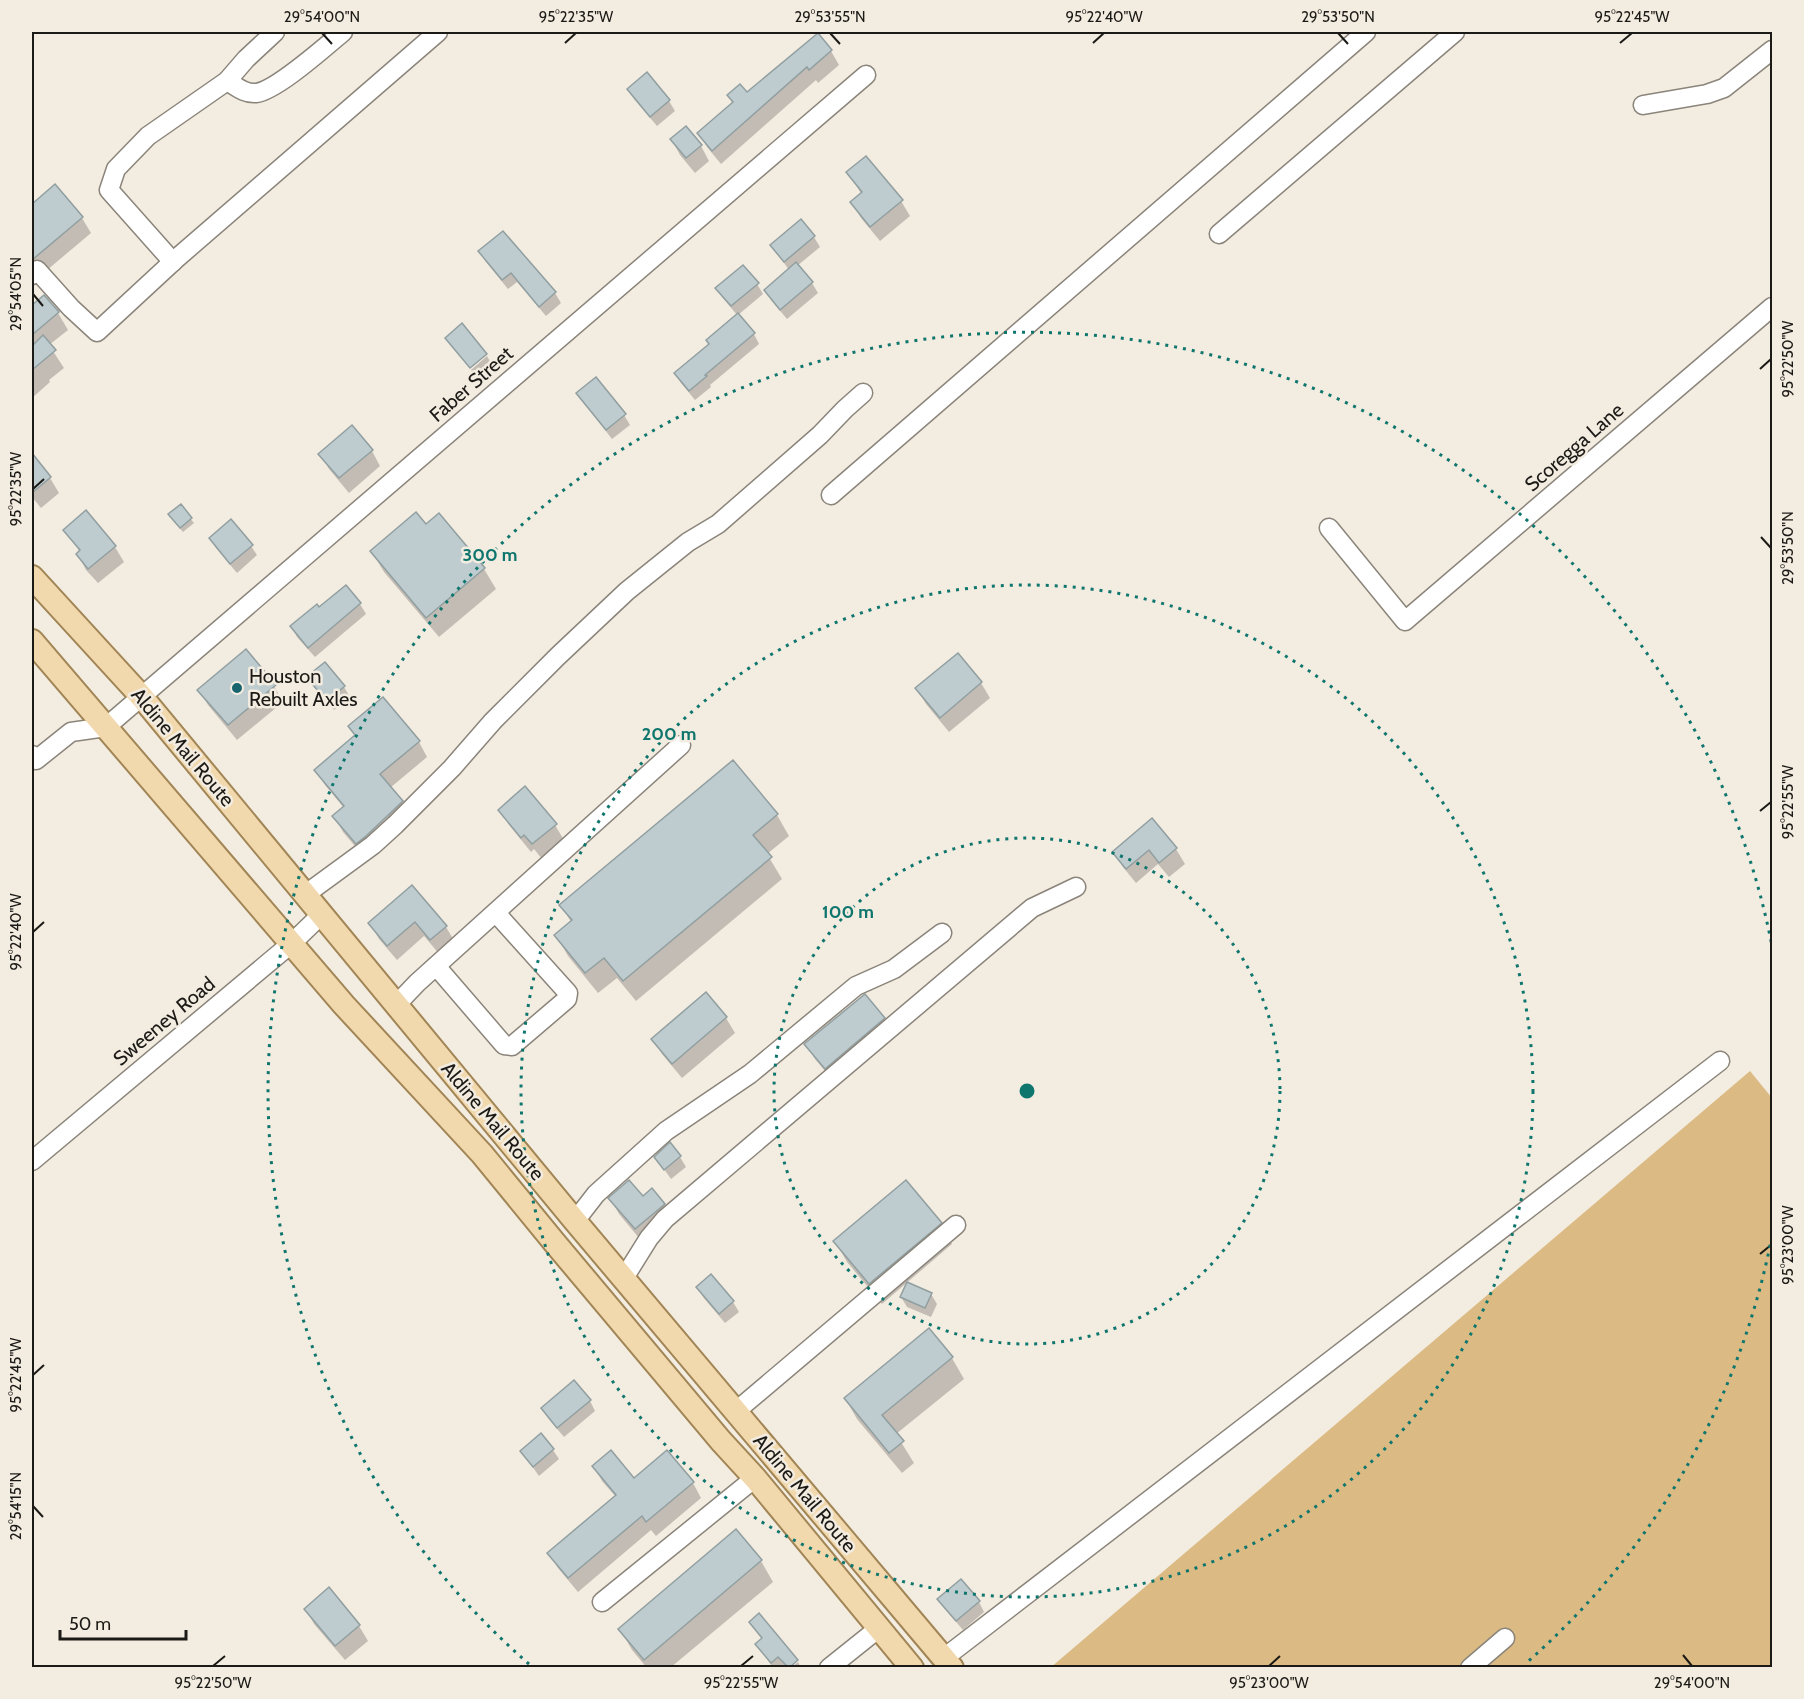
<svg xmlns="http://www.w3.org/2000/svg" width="1804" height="1699" font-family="Cabin,sans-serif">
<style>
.green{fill:#dbba83}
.shadow{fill:#0003}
.building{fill:#becccf;stroke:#919fa1;stroke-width:1.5}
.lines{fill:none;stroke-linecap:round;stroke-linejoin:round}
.minor-casing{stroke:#8a847a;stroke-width:21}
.major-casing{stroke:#a18555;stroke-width:26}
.minor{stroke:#fff;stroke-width:18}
.major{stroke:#f1d8ad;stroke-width:22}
.ticks{fill:none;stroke:#1c1a16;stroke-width:2}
.ring{fill:none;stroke:#0f766e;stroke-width:3;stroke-dasharray:3 6}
.poi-dot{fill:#17636e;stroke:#f3ece1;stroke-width:2}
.labels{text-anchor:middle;stroke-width:5;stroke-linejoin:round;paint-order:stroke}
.street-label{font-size:20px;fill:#1c1a16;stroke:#f3ece1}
.poi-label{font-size:20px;fill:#1c1a16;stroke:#f3ece1;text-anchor:start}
.centre{fill:#0f766e;stroke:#f3ece1;stroke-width:3}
.ring-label{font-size:18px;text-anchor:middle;font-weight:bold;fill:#0f766e;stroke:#f3ece1;stroke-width:5;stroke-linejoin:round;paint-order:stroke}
.neatline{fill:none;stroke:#1c1a16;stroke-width:2}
.ticks-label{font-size:15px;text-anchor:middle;fill:#1c1a16}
</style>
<rect width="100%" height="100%" fill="#f3ece1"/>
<path class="green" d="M1750,1071L1772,1098V1667L1050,1668Z"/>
<g class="shadow">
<path d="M818,35L831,51L839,65L818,83L816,80L721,164L707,147L699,133L733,104L728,95L747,94Z"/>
<path d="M646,74L669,101L675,111L657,126L634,99L629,89Z"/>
<path d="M672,140L701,146L709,161L695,173L680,155Z"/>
<path d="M848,172L901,201L910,216L880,241L861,218L852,203L862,195Z"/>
<path d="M55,186L82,218L91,233L34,281L32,278V206Z"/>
<path d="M801,221L814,237L820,247L797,266L812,283L818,293L787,319L771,300L766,290L789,270L772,246Z"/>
<path d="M503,233L555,293L561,303L546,316L517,282L508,289L486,262L480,252Z"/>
<path d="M757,284L763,294L738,315L754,334L759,344L710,385L711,387L695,400L681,383L675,373L710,344L737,315L723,298L717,288Z"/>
<path d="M44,297L58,313L68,330L49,345L64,368L49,380L50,382L32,398V307Z"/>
<path d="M487,356L492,365L477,377L471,370Z"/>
<path d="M596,379L624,415L630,425L612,439L584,403L578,393Z"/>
<path d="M372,451L380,466L349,493L329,469L320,454Z"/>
<path d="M32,456L50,478L59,493L41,508L32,497Z"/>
<path d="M180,506L194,523L183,532L172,519Z"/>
<path d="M439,515L484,569L496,589L439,637L384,572L372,552L426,526Z"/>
<path d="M65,530L115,547L124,562L98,583L86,570L78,554L80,552Z"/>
<path d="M211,539L251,546L257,555L237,573L216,548Z"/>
<path d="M346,587L360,604L366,614L315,657L297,637L292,627L319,609Z"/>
<path d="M246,651L274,686L283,702L237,740L208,705L199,690Z"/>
<path d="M324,664L344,687L350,697L334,710L314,687L308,677Z"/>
<path d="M981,683L990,698L949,732L926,704L917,689Z"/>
<path d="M350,727L419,742L427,757L390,788L401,802L410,818L365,858L343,832L334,816L344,808L325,785L316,770L356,737Z"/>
<path d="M733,763L777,815L789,836L767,854L782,879L636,1001L617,978L598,993L568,956L556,935L571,922L561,905Z"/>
<path d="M500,810L555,825L564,840L542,859L534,849L531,852L509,825Z"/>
<path d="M1152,820L1176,849L1185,864L1169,877L1158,864L1136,883L1123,867L1114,852Z"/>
<path d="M412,888L446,927L455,942L440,955L424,936L397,960L379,939L370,923Z"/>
<path d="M706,994L726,1018L735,1033L682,1078L662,1054L653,1039Z"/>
<path d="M884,1019L892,1034L835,1083L815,1059L806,1044Z"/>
<path d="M680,1157L686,1167L671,1179L656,1158Z"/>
<path d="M610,1198H642L664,1204L673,1220L644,1244L619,1214Z"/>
<path d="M940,1223L952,1244L882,1304L847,1262L835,1241Z"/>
<path d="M711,1276L733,1302L739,1312L725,1323L703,1297L698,1287Z"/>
<path d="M931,1294L937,1304L931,1317L907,1307L901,1297Z"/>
<path d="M929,1330L952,1358L964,1379L896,1434L914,1463L902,1473L857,1419L845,1398Z"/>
<path d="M590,1401L595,1411L564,1437L548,1418L543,1408Z"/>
<path d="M553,1450L559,1459L539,1476L522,1452Z"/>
<path d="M667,1452L693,1483L701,1498L656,1536L651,1530L578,1592L558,1568L549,1553L616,1497L602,1481L594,1466L634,1480Z"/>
<path d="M761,1561L773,1582L670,1668H647L632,1650L620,1629Z"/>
<path d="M961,1581L979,1602L984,1612L963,1630L945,1609L939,1600Z"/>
<path d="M329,1590L359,1626L368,1641L345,1660L314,1624L306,1609Z"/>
<path d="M751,1622L796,1660L787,1668L785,1666L782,1668H773L757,1644L763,1639Z"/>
<path d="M798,1662L801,1668H791Z"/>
</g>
<g class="building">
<path d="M818,33L832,50L809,70L807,67L712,151L697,133L733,102L727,95L740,84L747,92Z"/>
<path d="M647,72L670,100L650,117L627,89Z"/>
<path d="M686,126L702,145L686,158L670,139Z"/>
<path d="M866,156L903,200L870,227L850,202L862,192L846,172Z"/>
<path d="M55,184L83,217L32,260V204Z"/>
<path d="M801,219L815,236L784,262L770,245Z"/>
<path d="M503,231L556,292L539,307L511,273L502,280L478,251Z"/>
<path d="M796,262L813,282L780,310L764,290Z"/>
<path d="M743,265L759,283L731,306L715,288Z"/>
<path d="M44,295L59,312L32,335V305Z"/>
<path d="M738,313L755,333L705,375L707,376L689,391L674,373L709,344L706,340Z"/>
<path d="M462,323L487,354L470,368L445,338Z"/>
<path d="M43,335L56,350L32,370V346Z"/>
<path d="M596,377L626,414L606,430L576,393Z"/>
<path d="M352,425L373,450L339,478L318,454Z"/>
<path d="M32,453L51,477L32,493Z"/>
<path d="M181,504L192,518L180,528L168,514Z"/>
<path d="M86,510L116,546L88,569L76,554L80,550L63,530Z"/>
<path d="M416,512L426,524L439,513L485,568L426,618L370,551Z"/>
<path d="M231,519L253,545L230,564L209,538Z"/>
<path d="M346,585L361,603L308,648L290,626L317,604L319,607Z"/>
<path d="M246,649L276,685L228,725L197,690Z"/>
<path d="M958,653L982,682L940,718L915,688Z"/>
<path d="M325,662L345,686L327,701L306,677Z"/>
<path d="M383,697L420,741L380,774L403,801L366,836L356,844L332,816L344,806L314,770L355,735L348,726Z"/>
<path d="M733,760L778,814L753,835L772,857L623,981L604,958L585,973L554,935L572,920L559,905Z"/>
<path d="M525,786L557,824L532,844L524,835L521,838L498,810Z"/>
<path d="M1152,818L1177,848L1159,863L1149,850L1126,869L1112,852Z"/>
<path d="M412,885L447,926L430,940L415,922L387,946L368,923Z"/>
<path d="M706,992L727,1017L672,1064L651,1039Z"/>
<path d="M865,994L885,1018L825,1069L804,1044Z"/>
<path d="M670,1142L681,1156L664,1170L654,1157Z"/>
<path d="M629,1180L643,1196L652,1188L665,1204L635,1229L608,1198Z"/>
<path d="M906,1180L942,1223L869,1284L833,1241Z"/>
<path d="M711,1274L734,1301L719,1314L696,1287Z"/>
<path d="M907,1282L932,1293L925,1308L900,1297Z"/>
<path d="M929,1328L953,1357L882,1415L904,1441L889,1453L844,1398Z"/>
<path d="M574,1380L591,1400L557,1428L541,1408Z"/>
<path d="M541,1433L554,1449L533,1467L520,1451Z"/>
<path d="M611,1450L634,1478L667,1450L694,1482L646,1522L642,1516L568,1578L547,1553L616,1495L592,1466Z"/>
<path d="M736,1529L762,1560L644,1660L618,1629Z"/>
<path d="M961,1579L980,1601L956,1621L937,1599Z"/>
<path d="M329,1587L360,1625L335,1646L304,1609Z"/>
<path d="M759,1613L798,1660L789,1668L778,1657L771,1663L755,1644L762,1638L749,1622Z"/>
</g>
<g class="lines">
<defs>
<g id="minor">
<path d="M227,81C237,87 245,94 256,93C276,91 326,46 343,32"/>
<path d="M1643,105L1707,94L1724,88L1772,50"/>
<path d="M1219,234L1455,32"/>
<path d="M173,262L109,190L116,169L148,136L227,81L246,59L275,32"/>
<path d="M32,275L37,270L71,308L97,332L177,258L438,32"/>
<path d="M831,495L1366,32"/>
<path d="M1329,528L1405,621L1772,307"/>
<path d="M32,755L36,760L71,732L106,727L866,75"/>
<path d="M306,894L373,845L395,825L452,768L493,721L558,656L627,591L688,542L718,524L820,435L845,409L863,393"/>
<path d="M436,966L504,1045L512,1046L567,999L568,993L496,913"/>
<path d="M396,1005L417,983L681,745"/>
<path d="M32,1161L292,943L322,914"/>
<path d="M575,1221L596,1194L666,1131L750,1074L856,986L894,969L942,933"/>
<path d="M624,1278L649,1238L665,1219L1032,908L1076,887"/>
<path d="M735,1412L956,1225"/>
<path d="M602,1602L755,1478"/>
<path d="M944,1658L1720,1061"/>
<path d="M829,1668L879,1628"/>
<path d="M1470,1668L1505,1638"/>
</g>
<g id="major">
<path d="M32,577L141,696L575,1221L952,1668"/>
<path d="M32,641L344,1005L482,1154L554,1242L721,1441L755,1478L912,1668"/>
</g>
</defs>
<use href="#minor" class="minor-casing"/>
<use href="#major" class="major-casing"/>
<use href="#minor" class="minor"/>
<use href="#major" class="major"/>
</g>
<path class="ticks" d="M322,33L332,44M830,33L840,44M1338,33L1348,44M565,43L576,33M1093,43L1104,33M1620,43L1632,33M33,294L43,306M1760,369L1771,359M33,489L44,479M1761,537L1771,548M1760,811L1771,802M33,932L44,922M1760,1254L1771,1245M33,1375L44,1365M33,1506L43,1517M1683,1655L1692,1666M213,1666L225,1656M741,1666L753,1656M1269,1666L1280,1656"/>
<g class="ring">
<circle cx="1027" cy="1091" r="253"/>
<circle cx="1027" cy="1091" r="506"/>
<path d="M1772 1236A759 759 0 0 1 1525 1664M529 1664A759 759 0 1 1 1772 946"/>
</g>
<circle class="poi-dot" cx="237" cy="688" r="6"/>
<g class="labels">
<g class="street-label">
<text transform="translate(471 384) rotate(-41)" y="7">Faber Street</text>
<text transform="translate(1574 447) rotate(-41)" y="7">Scoregga Lane</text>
<text transform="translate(183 747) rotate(50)" y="7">Aldine Mail Route</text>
<text transform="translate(164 1021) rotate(-40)" y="7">Sweeney Road</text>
<text transform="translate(493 1121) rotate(50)" y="7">Aldine Mail Route</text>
<text transform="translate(805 1493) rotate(50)" y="7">Aldine Mail Route</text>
</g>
<g class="poi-label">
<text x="249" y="683">Houston<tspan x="249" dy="23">Rebuilt Axles</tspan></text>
</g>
</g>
<circle cx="1027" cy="1091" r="9" class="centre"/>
<g class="ring-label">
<text x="490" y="561">300 m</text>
<text x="669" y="740">200 m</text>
<text x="848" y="918">100 m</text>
</g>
<rect width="1804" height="1699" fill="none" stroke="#f3ece1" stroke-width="66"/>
<path d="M60 1630v9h126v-9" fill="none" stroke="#1c1a16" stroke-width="3"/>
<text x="69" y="1630" font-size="18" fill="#1c1a16" stroke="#f3ece1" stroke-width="4.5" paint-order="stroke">50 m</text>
<rect x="33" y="33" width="1738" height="1633" class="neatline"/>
<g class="ticks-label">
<text x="322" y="22">29°54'00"N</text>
<text x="576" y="22">95°22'35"W</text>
<text x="830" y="22">29°53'55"N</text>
<text x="1104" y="22">95°22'40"W</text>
<text x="1338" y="22">29°53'50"N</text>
<text x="1632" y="22">95°22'45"W</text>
<text transform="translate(16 294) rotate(-90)" y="5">29°54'05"N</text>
<text transform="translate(1788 359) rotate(-90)" y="5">95°22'50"W</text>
<text transform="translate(16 489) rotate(-90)" y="5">95°22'35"W</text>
<text transform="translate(1788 548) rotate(-90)" y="5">29°53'50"N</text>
<text transform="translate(1788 802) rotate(-90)" y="5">95°22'55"W</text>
<text transform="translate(16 932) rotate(-90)" y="5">95°22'40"W</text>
<text transform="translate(1788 1245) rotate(-90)" y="5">95°23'00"W</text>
<text transform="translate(16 1375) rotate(-90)" y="5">95°22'45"W</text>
<text transform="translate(16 1506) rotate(-90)" y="5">29°54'15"N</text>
<text x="213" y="1688">95°22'50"W</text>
<text x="741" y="1688">95°22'55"W</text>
<text x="1269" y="1688">95°23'00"W</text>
<text x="1692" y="1688">29°54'00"N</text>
</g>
</svg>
